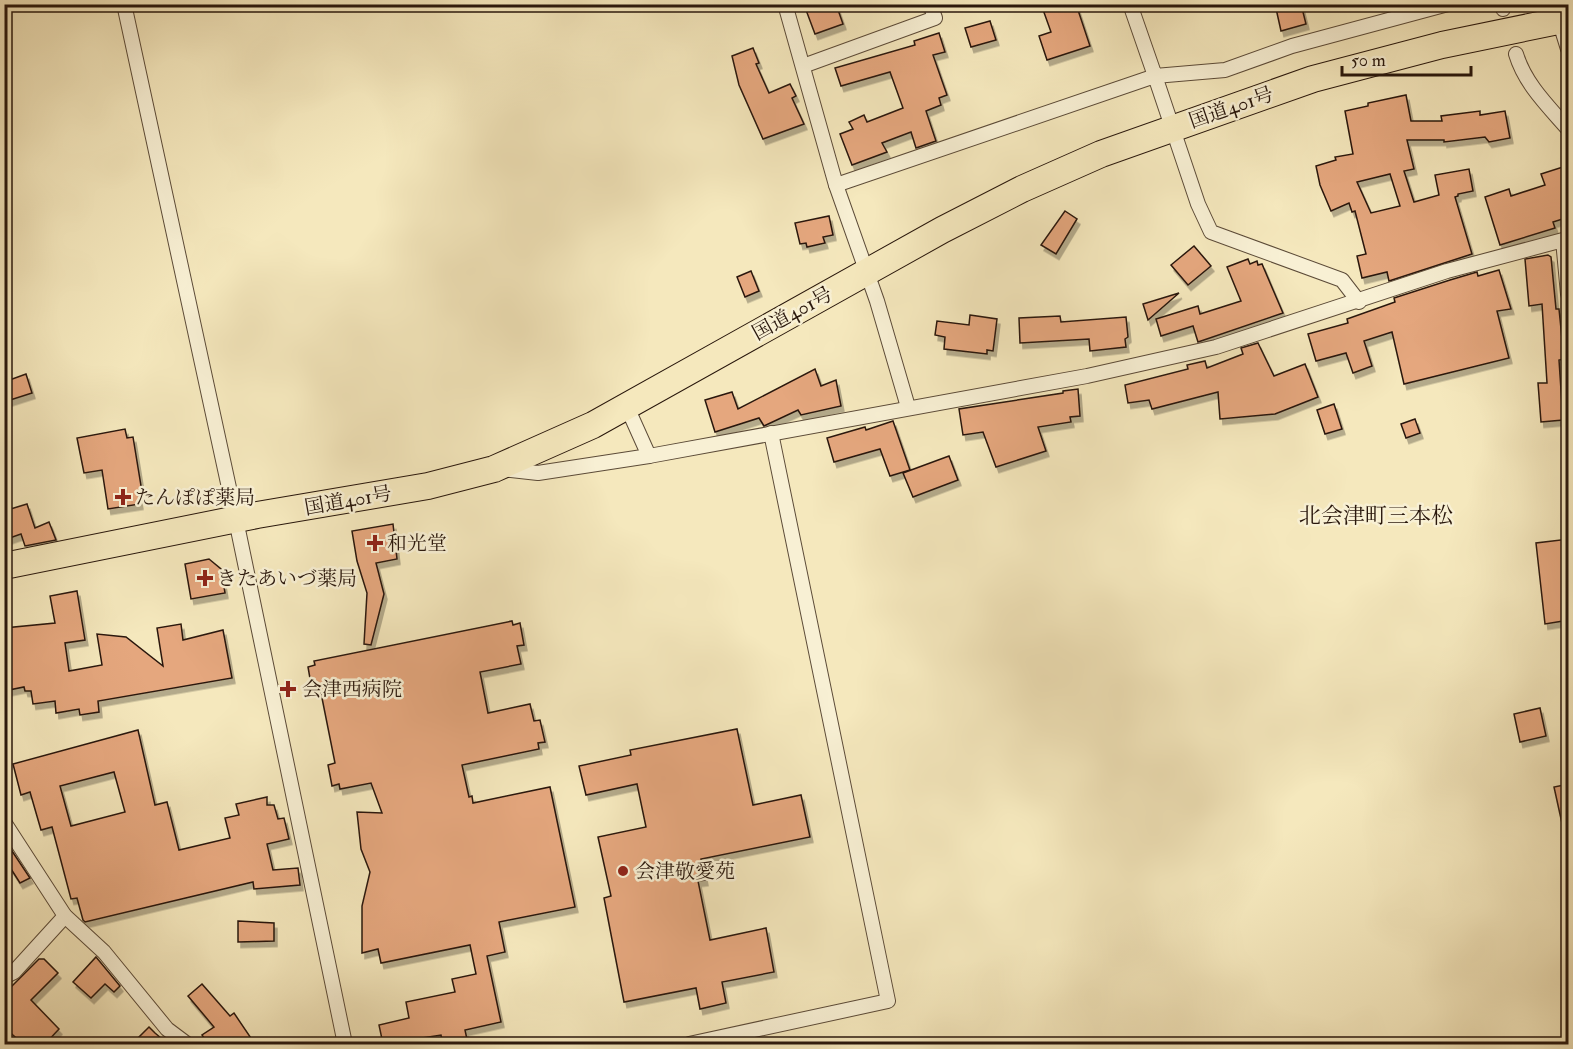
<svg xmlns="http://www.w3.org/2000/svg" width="1573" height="1049" font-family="'IM FELL Double Pica','Noto Serif JP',serif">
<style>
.building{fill:#e5a77e;stroke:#29170c;stroke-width:1.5;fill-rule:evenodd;filter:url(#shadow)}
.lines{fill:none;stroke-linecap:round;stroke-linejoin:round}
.street-casing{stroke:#5c4b38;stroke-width:16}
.highway-casing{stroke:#29170c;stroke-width:28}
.street{stroke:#f8f0d4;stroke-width:14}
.highway{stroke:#f5e8bd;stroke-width:26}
.poi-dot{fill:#8f2418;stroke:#f8f0d4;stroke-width:2}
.labels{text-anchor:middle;stroke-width:5;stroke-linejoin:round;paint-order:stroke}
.street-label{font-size:20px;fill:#29170c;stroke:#f8f0d4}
.poi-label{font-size:20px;fill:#29170c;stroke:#f8f0d4;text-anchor:start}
.quarter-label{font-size:22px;fill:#29170c;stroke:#f8f0d4}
</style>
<defs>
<filter id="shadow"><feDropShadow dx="3" dy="5.5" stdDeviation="0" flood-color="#0004"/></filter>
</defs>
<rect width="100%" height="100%" fill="#f5e8bd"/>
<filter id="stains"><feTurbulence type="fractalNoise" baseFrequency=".00333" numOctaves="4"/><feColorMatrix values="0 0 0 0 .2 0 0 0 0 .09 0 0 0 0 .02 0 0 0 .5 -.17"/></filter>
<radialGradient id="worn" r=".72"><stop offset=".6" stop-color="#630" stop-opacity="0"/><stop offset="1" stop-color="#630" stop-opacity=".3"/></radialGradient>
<g class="building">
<path d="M820,4H836L843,24L815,34L806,10Z"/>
<path d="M1041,4H1076L1090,46L1047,60L1039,36L1051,32Z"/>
<path d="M1275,4H1301L1306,24L1281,31Z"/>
<path d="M990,21L996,40L971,47L965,28Z"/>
<path d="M939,33L945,52L933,55L947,95L939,98L941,105L926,111L936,141L916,148L911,132L882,143L887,152L852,165L840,134L853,129L849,122L864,115L867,122L903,108L890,72L841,86L835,68L915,45L914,41Z"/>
<path d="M753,48L759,63L756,64L769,93L790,84L796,96L792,98L804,124L763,139L739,85L732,56Z"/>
<path d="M1406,95L1411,121H1442L1441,116L1480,111V115L1505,111L1510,138L1489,142L1485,137L1444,142V140H1407L1414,169L1404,171L1414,202L1439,195L1435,175L1469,169L1473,191L1458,194V196L1455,197L1472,254L1389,281L1387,272L1362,278L1357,256L1366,254L1355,211L1352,212L1349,203L1331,211L1320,185L1316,166L1336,160L1335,157L1353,154L1345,111L1368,106V103ZM1390,174L1400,206L1371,213L1357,182Z"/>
<path d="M1569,165V217L1553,222L1555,228L1500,245L1485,197L1509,189L1511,196L1545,185L1541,174Z"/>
<path d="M1065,211L1077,219L1056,254L1041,245Z"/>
<path d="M829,216L833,235L823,237L825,243L807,247L806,243L800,244L795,223Z"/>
<path d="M1194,246L1211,266L1188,285L1171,265Z"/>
<path d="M1548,255L1551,257L1556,309H1559L1564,359L1559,360L1563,420L1541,422L1538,383H1547L1542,304L1529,306L1525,259Z"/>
<path d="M1248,259L1250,264L1257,261L1258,265L1262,264L1283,313L1198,342L1193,326L1161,336L1156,319L1198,306L1200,314L1241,301L1227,267Z"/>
<path d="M1499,270L1511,309L1497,311L1509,358L1404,384L1392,332L1364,341L1372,366L1353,373L1346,353L1316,361L1308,334L1348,323L1347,319L1395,302L1394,298L1450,280L1477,272L1478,276Z"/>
<path d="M751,271L759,291L745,297L737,277Z"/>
<path d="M1179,293L1148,320L1143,304Z"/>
<path d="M970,315L997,319L993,351L987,350V354L944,349L945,337L935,335L937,321L969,325Z"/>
<path d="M1060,316L1061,322L1126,317L1128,337L1125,339L1126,347L1090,351L1089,339L1020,343L1019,318Z"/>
<path d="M1258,343L1274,376L1305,364L1318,397L1275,414L1220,419L1218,392L1152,409L1149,400L1128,403L1125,385L1188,369L1187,365L1205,361L1207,368L1243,354L1241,348Z"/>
<path d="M815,369L821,386L836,380L841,406L801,415L798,410L764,426L759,418L715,432L705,400L732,392L738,409Z"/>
<path d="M26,374L32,393L4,402V382Z"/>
<path d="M1078,389L1080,416L1070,417L1071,422L1038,427L1046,451L996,467L983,432L963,435L959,409L1063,393V391Z"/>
<path d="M1334,404L1342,429L1325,434L1317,410Z"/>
<path d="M1415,419L1420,433L1406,438L1401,424Z"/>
<path d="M893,421L910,470L890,476L880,449L834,462L827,438L865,427L866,430Z"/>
<path d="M125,429L127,438L133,437L142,492L138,493L140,504L108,509L102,470L84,473L77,438Z"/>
<path d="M949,456L958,480L913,497L903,473Z"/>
<path d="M27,504L35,528L49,522L56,540L25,546L21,534L4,540V511Z"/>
<path d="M393,524L397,559L376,563L384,594L371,645L364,644L367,593L357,561L352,531Z"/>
<path d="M1569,539V620L1545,624L1536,543Z"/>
<path d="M209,559L221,569L225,593L191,599L185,564Z"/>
<path d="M77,591L85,640L65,643L69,671L102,665L97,634L126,637L163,666L157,628L181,624L183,640L223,630L232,678L98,701L99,712L80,715L79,709L56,713L55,701L33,704L31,691H25L24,687L4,691V628L55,623L50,596Z"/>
<path d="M512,621L513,625L520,623L524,645L517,646L521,664L480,672L488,713L530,704L534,721L540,720L545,742L538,743L539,749L462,765L469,797L472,796L473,803L550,787L575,907L499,922L505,952L487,956L501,1022L465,1030L468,1044H443L441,1035L383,1044L379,1025L409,1018L406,1002L455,992L452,979L476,974L470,945L381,963L378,949L362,953V906L370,872L361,849L357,812L382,813L371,783L340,789L339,784L332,786L328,765L335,763L320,688L312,690L308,667L315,665L314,661Z"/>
<path d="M1540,708L1546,736L1520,742L1514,714Z"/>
<path d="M737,729L753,805L801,795L810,837L701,859L705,880L698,881L710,940L766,928L774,972L722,982L726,1003L700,1009L696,988L624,1002L604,898L611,896L598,837L646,827L637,784L586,795L579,766L631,755L630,750Z"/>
<path d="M138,730L155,805L167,802L179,850L230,838L225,818L239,815L236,804L267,797V805H274L278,819L284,818L289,839L267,844L273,870L298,868L300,885L254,889L253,882L85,922L83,920L77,898L71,899L52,827L41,830L30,792L21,795L13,764ZM114,772L125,812L71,826L60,786Z"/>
<path d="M1569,784V828H1563L1554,787Z"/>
<path d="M4,839L30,878L20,883L4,858Z"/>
<path d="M238,921L274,923V941L238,942Z"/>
<path d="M96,957L120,986L114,992L105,984L91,998L73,982Z"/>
<path d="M39,959H44L58,973L31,1000L59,1029L45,1044H23L4,1027V994Z"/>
<path d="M202,984L230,1016L234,1013L255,1044H208L202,1035L214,1027L188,996Z"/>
<path d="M149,1027L155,1033L168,1044H147L139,1037Z"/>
</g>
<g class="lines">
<defs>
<g id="street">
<path d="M124,4L236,520L345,1044"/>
<path d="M785,4L836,185L877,301L908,407"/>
<path d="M1130,4L1155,76L1225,70L1292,46L1448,4"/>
<path d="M1502,4L1503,9"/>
<path d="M1554,4L1568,49"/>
<path d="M1516,54C1525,84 1548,106 1568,129"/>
<path d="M803,66L935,18L930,4"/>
<path d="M836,185L1155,76L1198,204L1211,232L1342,280L1359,302"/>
<path d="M627,407L649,456"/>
<path d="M502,469L538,473L649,456L1087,376L1216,347L1447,271L1563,240L1568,294"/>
<path d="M4,822L65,916L104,952L167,1029L187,1044"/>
<path d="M4,977L14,972L65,916"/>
<path d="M689,1044L888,1001L771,433"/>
</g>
<path id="highway" d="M4,566L257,515L428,486L494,469L593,425L942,230L1022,189L1101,154L1313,79L1442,45L1568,19"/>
</defs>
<use href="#street" class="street-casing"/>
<use href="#highway" class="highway-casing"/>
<use href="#street" class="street"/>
<use href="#highway" class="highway"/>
</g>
<g class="poi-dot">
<path d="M120 488h6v6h6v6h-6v6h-6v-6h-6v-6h6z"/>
<path d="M372 534h6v6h6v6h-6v6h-6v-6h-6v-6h6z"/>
<path d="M202 569h6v6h6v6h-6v6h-6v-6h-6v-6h6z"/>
<path d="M285 680h6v6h6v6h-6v6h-6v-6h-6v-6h6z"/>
<circle cx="623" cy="871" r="6"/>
</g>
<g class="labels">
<g class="street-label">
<text transform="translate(1231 107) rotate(-19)" y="7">国道401号</text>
<text transform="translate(792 313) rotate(-29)" y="7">国道401号</text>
<text transform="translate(348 500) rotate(-10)" y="7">国道401号</text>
</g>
<g class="poi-label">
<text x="135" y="504">たんぽぽ薬局</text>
<text x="387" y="550">和光堂</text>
<text x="217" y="585">きたあいづ薬局</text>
<text x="302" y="696">会津西病院</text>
<text x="635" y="878">会津敬愛苑</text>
</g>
<g class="quarter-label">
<text x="1376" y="523">北会津町三本松</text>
</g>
</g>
<rect width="1573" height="1049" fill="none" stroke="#f5e8bd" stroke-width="24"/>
<rect x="6" y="6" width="1561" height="1037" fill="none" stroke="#29170c" stroke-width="3"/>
<rect x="12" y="12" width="1549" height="1025" fill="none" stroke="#29170c" stroke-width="1.5"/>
<path d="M1342 66v9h129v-9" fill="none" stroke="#29170c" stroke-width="3"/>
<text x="1351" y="66" font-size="18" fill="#29170c" stroke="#f8f0d4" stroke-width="4.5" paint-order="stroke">50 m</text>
<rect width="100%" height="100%" filter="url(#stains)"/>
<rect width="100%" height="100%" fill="url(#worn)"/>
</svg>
